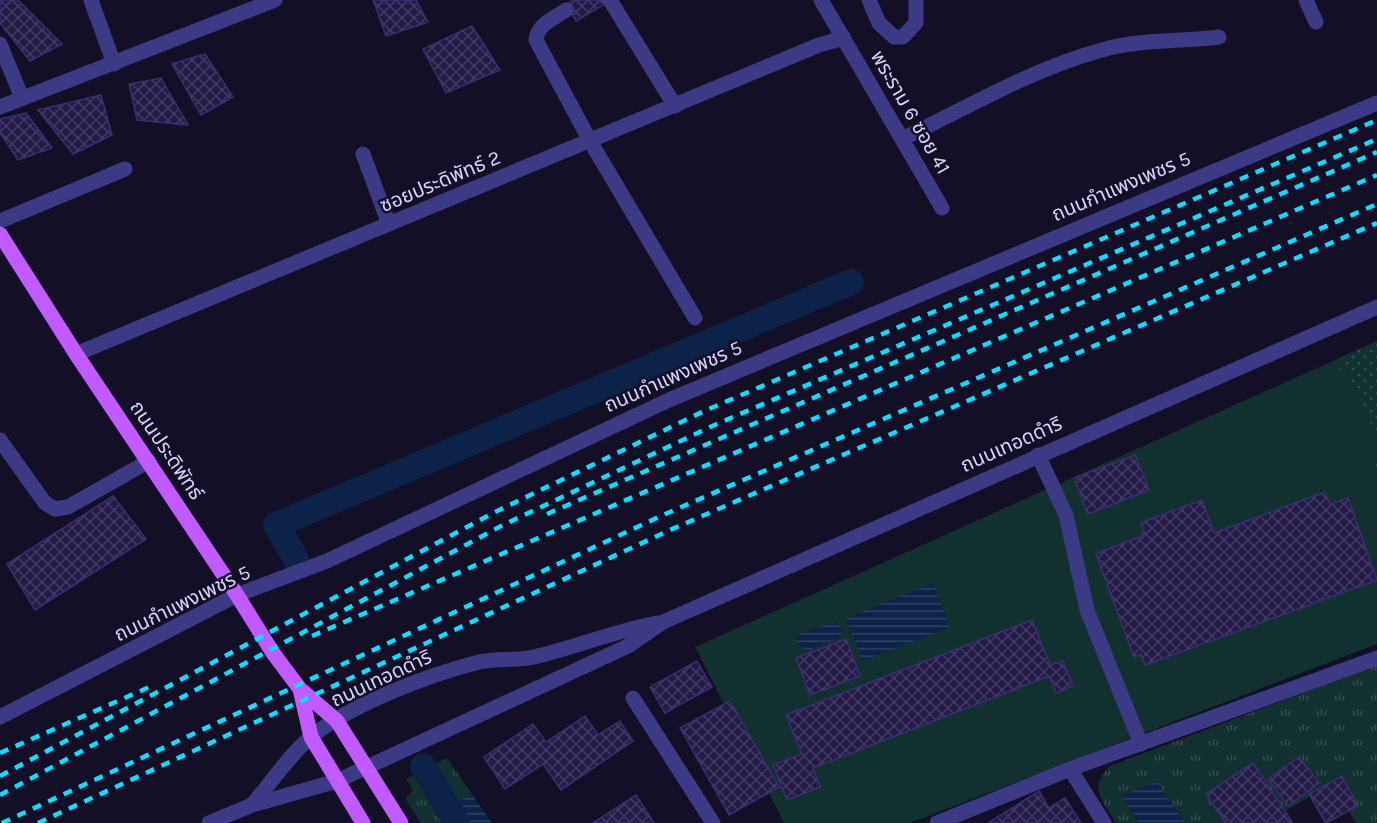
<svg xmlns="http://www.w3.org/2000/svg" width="1377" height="823" font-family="Karla,'Noto Sans Thai',sans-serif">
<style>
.grass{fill:url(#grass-tufts)}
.garden{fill:url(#garden-dots)}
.pitch{fill:#12302f}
.water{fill:url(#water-rules)}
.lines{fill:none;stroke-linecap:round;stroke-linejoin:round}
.canal{stroke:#0c2248;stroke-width:26}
.building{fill:url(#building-cross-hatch);stroke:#3b2d73;stroke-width:1.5}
.minor{stroke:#3d3a85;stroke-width:15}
.major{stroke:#c25bff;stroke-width:15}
.rail{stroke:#00e5ff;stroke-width:4.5;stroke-dasharray:9 8;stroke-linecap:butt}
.labels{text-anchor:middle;stroke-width:5;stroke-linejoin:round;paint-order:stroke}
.street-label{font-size:20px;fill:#d9d4ff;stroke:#130f26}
</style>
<defs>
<pattern id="grass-tufts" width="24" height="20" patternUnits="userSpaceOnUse" patternTransform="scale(1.5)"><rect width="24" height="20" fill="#12302f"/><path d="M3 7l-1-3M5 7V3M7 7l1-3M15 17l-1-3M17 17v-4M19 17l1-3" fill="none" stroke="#344d4e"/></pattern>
<pattern id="garden-dots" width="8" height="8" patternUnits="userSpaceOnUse" patternTransform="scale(1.5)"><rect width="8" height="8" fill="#12302f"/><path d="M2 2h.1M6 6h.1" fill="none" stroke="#344d4e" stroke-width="1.8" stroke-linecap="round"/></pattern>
<pattern id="water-rules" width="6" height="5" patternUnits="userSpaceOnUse" patternTransform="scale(1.5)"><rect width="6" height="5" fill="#0c2248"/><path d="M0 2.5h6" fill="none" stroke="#2f4163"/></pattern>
<pattern id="building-cross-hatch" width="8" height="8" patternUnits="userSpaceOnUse" patternTransform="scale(1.5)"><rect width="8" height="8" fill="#241b47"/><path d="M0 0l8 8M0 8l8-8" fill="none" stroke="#433b63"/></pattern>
</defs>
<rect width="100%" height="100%" fill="#130f26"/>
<g class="grass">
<path d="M1377,665V823H1356L1332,784L1264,823H1185L1156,781L1123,796L1139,823H1116C1102,800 1088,788 1110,766Z"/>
<path d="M447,758L471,793L440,823H421L405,799L413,790L406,779Z"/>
</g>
<path class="garden" d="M1377,341V480L1335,360Z"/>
<path class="pitch" d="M1335,360L1339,370L1346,367L1377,438V457L1373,459L1377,470V644L910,823H784L695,647Z"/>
<g class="water">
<path d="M933,583L950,627L863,661L846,618Z"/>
<path d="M836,622L843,631L838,639L807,651L797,644L796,638L801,632Z"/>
<path d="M1156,781L1185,823H1139L1122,796Z"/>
<path d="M471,793L492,823H440L443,813Z"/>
</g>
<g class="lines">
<g class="canal">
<path d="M296,559L276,525L851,282"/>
<path d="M423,766L457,823"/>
</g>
</g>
<g class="building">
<path d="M0,0H18L62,44L30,61L0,23Z"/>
<path d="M373,0H416L428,22L386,36Z"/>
<path d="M573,0H602L605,4L576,21L567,4Z"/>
<path d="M472,26L500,70L446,93L423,49Z"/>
<path d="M205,54L233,97L201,115L172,64Z"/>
<path d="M161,78L188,125L137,120L129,84Z"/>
<path d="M101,95L112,135L73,154L38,110Z"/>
<path d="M26,113L52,148L18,160L0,133V119Z"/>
<path d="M1135,455L1149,490L1088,514L1074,478Z"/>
<path d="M1325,492L1330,504L1348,498L1377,580L1145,665L1141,654L1134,657L1096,554L1144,535L1140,523L1202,500L1214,533Z"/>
<path d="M113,496L146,539L35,610L7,564Z"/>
<path d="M1032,620L1050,665L1063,661L1073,686L1056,693L1049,676L813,768L820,787L787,800L773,765L802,754L786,715Z"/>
<path d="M846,639L860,676L810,695L796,658Z"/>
<path d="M697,661L712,687L665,713L650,687Z"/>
<path d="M730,701L779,787L729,815L680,728Z"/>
<path d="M585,716L598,735L620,721L633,741L561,790L543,764L505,789L484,757L533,724L546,742Z"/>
<path d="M1299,757L1319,783L1288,806L1268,779Z"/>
<path d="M1253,763L1293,823H1231L1228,819L1225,822L1206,794Z"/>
<path d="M1342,776L1358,806L1326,823L1309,794Z"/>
<path d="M1039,791L1049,808L1065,798L1081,823H988Z"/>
<path d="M636,795L654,823H593Z"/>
</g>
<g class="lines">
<g class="minor">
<path d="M91,0L114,64"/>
<path d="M610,0L675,106"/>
<path d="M821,0L942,208"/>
<path d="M869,0L879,23L894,37H903L916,23V0"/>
<path d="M1306,0L1316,22"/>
<path d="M566,10C555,18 537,24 536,40L590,141L695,318"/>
<path d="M0,44L22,98"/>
<path d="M0,107L275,0"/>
<path d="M902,139C966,108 1032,69 1102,50C1139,39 1181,42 1219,37"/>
<path d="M363,154L389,224"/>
<path d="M0,221L125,169"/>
<path d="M76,354L819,45L844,38"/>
<path d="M0,440L45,503L55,509L68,507L149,461"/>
<path d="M1038,455L1066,515L1087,610L1141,744"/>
<path d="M633,698L713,823"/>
<path d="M0,717L237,595L327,561L669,400L1377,103"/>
<path d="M1070,769L1104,823"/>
<path d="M252,805C270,784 291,753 312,736C354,703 428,675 479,662C497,658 516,661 534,657C576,647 615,631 657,623"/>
<path d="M209,823L252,805L337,781L628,646L663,622L1377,307"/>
<path d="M937,823L1070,769L1377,658"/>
</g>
<g class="major">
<path d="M0,234L76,354L237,595L273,653L300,689L337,721L401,823"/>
<path d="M300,689L311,737L363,823"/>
</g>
<g class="rail">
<path d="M547,514L1377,152"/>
<path d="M312,636L1377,175"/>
<path d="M0,753L154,685"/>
<path d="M0,776L495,512L702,412L1377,120"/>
<path d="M0,795L501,526L710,427L1377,139"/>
<path d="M2,823L663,515L1377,204"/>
<path d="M38,823L670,530L1377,223"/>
</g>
</g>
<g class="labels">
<g class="street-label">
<text transform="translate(911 112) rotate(60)" y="7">พระราม 6 ซอย 41</text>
<text transform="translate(440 181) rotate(-23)" y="7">ซอยประดิพัทธ์ 2</text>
<text transform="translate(1121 186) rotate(-23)" y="7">ถนนกำแพงเพชร 5</text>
<text transform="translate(673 376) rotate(-24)" y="7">ถนนกำแพงเพชร 5</text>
<text transform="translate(1011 444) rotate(-24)" y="7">ถนนเทอดดำริ</text>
<text transform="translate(167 450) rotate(56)" y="7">ถนนประดิพัทธ์</text>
<text transform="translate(182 603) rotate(-26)" y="7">ถนนกำแพงเพชร 5</text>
<text transform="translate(381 678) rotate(-25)" y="7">ถนนเทอดดำริ</text>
</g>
</g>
</svg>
